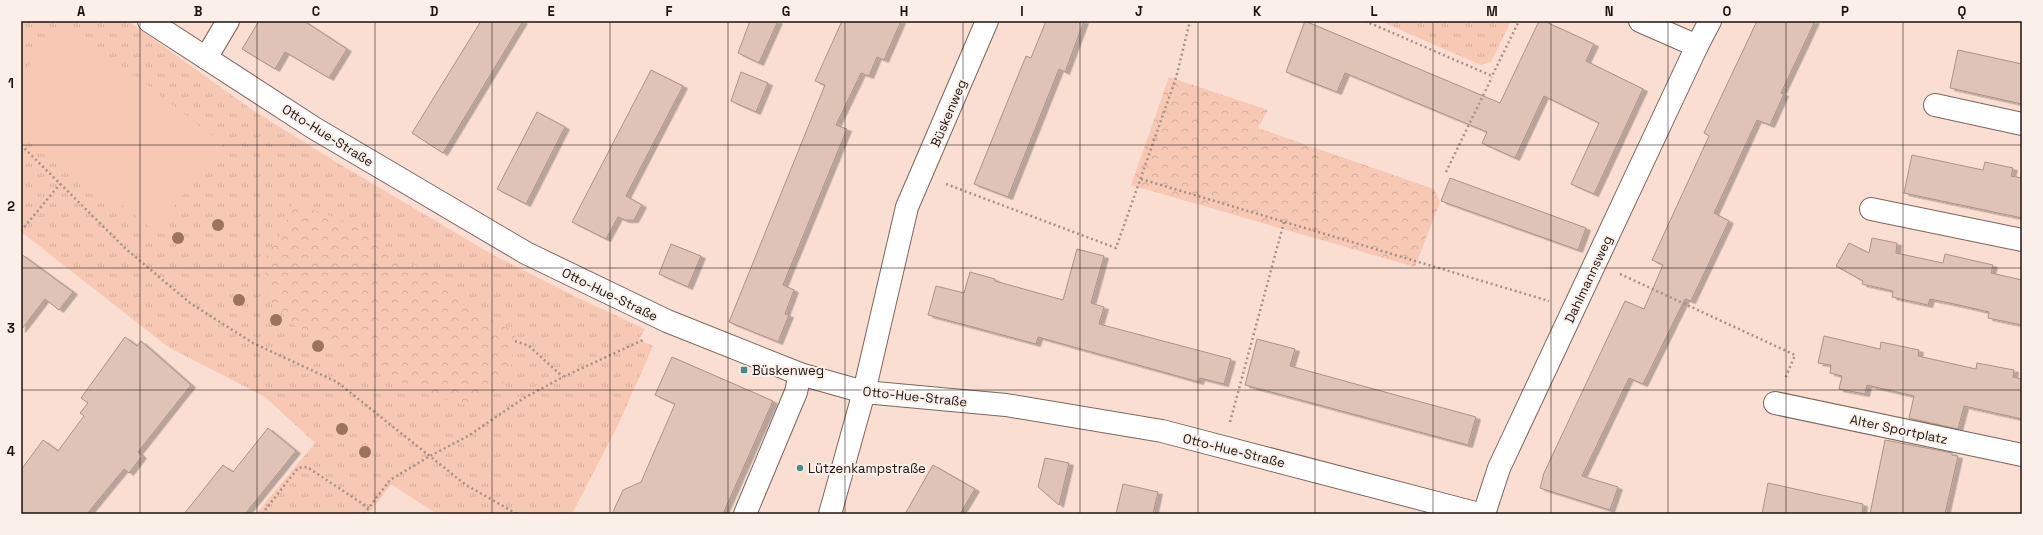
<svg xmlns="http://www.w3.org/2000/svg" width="2043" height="535" font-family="'Space Grotesk',sans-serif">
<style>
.grass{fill:url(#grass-tufts)}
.park{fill:url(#park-crowns)}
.garden{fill:#f7c9b4}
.building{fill:#dfc3b7;stroke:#ac9286;filter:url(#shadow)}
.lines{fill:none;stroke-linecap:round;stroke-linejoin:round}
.street-casing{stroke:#7e665b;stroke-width:24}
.path{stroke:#a69187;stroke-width:2.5;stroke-dasharray:2 3;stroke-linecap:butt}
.street{stroke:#fff;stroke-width:22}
.tree{fill:#9b735f}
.grid{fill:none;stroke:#1c130e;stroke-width:1;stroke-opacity:0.55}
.poi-dot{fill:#448c8d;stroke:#fbefea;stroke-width:1.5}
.labels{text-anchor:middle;stroke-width:4;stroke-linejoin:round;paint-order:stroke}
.street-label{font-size:13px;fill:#1c130e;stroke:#fbefea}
.poi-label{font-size:13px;fill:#1c130e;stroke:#fbefea;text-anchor:start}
.neatline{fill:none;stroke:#1c130e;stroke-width:1.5}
.grid-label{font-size:13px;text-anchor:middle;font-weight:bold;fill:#1c130e}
</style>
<defs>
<pattern id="grass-tufts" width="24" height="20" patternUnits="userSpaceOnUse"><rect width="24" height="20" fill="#f7c9b4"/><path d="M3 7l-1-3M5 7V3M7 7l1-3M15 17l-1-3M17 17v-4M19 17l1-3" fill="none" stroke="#d3ac9a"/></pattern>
<pattern id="park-crowns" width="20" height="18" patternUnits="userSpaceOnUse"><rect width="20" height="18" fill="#f7c9b4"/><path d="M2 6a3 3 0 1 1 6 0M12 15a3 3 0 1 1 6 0" fill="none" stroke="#d3ac9a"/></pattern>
<filter id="shadow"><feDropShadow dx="4.5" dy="2.5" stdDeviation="0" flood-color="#0004"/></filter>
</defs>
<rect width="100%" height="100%" fill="#faded2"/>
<g class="grass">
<path d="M21,21H128L254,111L331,159L493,255L576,297L645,329L639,339L653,346L619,423L572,514H437L391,484L369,514H256L315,443L265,397L168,347L24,234L21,238Z"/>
<path d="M1380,21H1511L1491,62L1481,65Z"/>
</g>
<g class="park">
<path d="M1169,77L1268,110L1258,128L1434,189L1440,202L1415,267L1131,185Z"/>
<path d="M292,202L368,230L398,258L427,270L467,308L516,332L511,367L501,386L477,402L460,404L417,390L358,361L328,340L295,326L272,303L264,283L267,254L284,228Z"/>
</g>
<path class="garden" d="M64,21L223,144L155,231L21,127V76Z"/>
<g class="building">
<path d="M259,21H304L347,49L329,78L285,52L275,69L242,49Z"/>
<path d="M481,21H523L443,153L412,133Z"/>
<path d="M750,21H778L759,63L738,53Z"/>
<path d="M842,21H901L884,60L877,57L869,76L861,73L836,125L847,129L783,285L794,290L785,314L789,315L778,342L729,322L825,85L815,81Z"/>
<path d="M1046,21H1084L1065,72L1059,69L1008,197L974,184L1026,56L1031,58Z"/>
<path d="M1305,21L1500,103L1539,21H1544L1594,44L1586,61L1643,89L1594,194L1571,184L1599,123L1544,96L1515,158L1482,143L1487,132L1345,73L1337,92L1286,72Z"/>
<path d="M1757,21H1815L1781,93L1784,94L1770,125L1757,120L1714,213L1729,221L1691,301L1685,299L1643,384L1629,378L1582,476L1618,487L1610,510L1540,488L1544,473L1625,301L1644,309L1663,265L1652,260L1709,136L1704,133Z"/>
<path d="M1958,50L2022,64V104L1950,88Z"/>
<path d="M651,70L683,86L626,196L642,205L634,220H625L618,217L606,239L572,222Z"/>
<path d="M741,72L768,83L756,112L731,101Z"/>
<path d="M537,112L565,127L526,204L497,189Z"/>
<path d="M1912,155L1983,170L1985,162L2013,168L2011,176L2022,178V218L1904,193Z"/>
<path d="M1450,178L1586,228L1578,250L1441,201Z"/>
<path d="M1872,238L1897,243L1896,253L1943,263L1945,254L1993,265L1991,273L2022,280V325L1988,318L1989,312L1959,305L1930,299L1928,305L1892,297L1893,291L1862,284L1863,281L1836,266L1849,243L1869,253Z"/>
<path d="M671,244L701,256L688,287L659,274Z"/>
<path d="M1077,249L1104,256L1091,303L1104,307L1099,324L1231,359L1224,384L1200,378L1199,382L1038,337L1036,344L928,315L936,286L964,293L970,272L995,279V281L1063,300Z"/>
<path d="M21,254L73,292L59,310L45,299L21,330Z"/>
<path d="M1824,336L1880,349L1881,342L1919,350L1918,356L1976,369L1977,363L2014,370L2013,377L2022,379V419L1964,406L1958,429L1909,418L1914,396L1867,385L1865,394L1839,389L1842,376L1830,373L1831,365L1818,363Z"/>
<path d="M125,337L137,346L141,341L191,385L138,452L142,456L129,473L124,469L87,514H21V470L43,440L58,451L84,416L80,413L88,403L81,398Z"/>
<path d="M1257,339L1295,349L1290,366L1476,417L1468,445L1245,385Z"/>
<path d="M672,357L773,401L723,514H612L623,490L641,482L675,404L655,395Z"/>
<path d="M268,428L296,451L245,514H184L223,465L233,472Z"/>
<path d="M1885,440L1952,453V455L1958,456L1945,514H1870Z"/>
<path d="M1045,458L1069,463L1059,505L1038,487Z"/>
<path d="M933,465L975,489L960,514H905Z"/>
<path d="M1768,483L1863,504L1862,514H1762Z"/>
<path d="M1123,484L1158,492L1153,514H1116Z"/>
</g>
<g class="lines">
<defs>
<g id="street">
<path d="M149,21L314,128L526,253L667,321L800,374L864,392L1006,405L1162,431L1479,514"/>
<path d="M1640,21L1697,46"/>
<path d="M206,58L228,21"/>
<path d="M1935,105L2022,124"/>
<path d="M1871,209L2022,240"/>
<path d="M1775,403L2022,455"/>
<path d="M745,514L796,392L800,374"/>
<path d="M830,514L864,392L907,207L987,21"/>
<path d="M1484,514L1499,468L1697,46L1710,21"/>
</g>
</defs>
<use href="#street" class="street-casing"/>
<g class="path">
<path d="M1365,21L1492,76L1519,21"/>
<path d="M21,145L126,249L190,303L253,343L337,382L466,485L517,514"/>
<path d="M1446,172L1492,77"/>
<path d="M1141,179L1549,301"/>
<path d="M946,184L1116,248L1176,78L1190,21"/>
<path d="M21,231L60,184"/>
<path d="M1620,274L1795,355L1785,379"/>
<path d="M515,341L529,346L563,377"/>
<path d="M1230,422L1284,222"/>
<path d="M262,514L298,468L307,467L369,508"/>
<path d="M364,514L390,480L430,456L468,436L524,398L563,377L645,339"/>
</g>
<use href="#street" class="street"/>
</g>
<g class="tree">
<circle cx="218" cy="225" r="6"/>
<circle cx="178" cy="238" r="6"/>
<circle cx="239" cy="300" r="6"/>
<circle cx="276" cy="320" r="6"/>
<circle cx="318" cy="346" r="6"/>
<circle cx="342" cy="429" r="6"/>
<circle cx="365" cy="452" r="6"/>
</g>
<path class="grid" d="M140,21V514M257,21V514M375,21V514M492,21V514M610,21V514M728,21V514M845,21V514M963,21V514M1080,21V514M1198,21V514M1315,21V514M1433,21V514M1551,21V514M1668,21V514M1786,21V514M1903,21V514M21,145H2022M21,268H2022M21,390H2022"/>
<g class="poi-dot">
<rect x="740" y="366" width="8" height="8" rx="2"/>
<circle cx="800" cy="468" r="4"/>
</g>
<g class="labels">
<g class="street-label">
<text transform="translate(948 113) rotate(-67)" y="5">Büskenweg</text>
<text transform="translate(328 135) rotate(32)" y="5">Otto-Hue-Straße</text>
<text transform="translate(1588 279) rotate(-65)" y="5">Dahlmannsweg</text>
<text transform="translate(610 294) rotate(26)" y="5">Otto-Hue-Straße</text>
<text transform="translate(915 396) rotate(6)" y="5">Otto-Hue-Straße</text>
<text transform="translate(1899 429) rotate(12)" y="5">Alter Sportplatz</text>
<text transform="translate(1234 450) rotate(14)" y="5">Otto-Hue-Straße</text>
</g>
<g class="poi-label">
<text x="752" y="375">Büskenweg</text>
<text x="808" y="473">Lützenkampstraße</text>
</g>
</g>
<rect width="2043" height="535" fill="none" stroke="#fbefea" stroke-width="44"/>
<rect x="22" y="22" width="1999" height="491" class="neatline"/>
<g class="grid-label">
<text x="81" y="16">A</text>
<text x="198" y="16">B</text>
<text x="316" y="16">C</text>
<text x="434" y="16">D</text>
<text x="551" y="16">E</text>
<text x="669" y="16">F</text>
<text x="786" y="16">G</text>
<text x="904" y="16">H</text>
<text x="1022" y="16">I</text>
<text x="1139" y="16">J</text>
<text x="1257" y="16">K</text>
<text x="1374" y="16">L</text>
<text x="1492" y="16">M</text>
<text x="1609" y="16">N</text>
<text x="1727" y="16">O</text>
<text x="1845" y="16">P</text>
<text x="1962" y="16">Q</text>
<text x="11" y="88">1</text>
<text x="11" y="211">2</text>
<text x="11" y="333">3</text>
<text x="11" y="456">4</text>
</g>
</svg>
